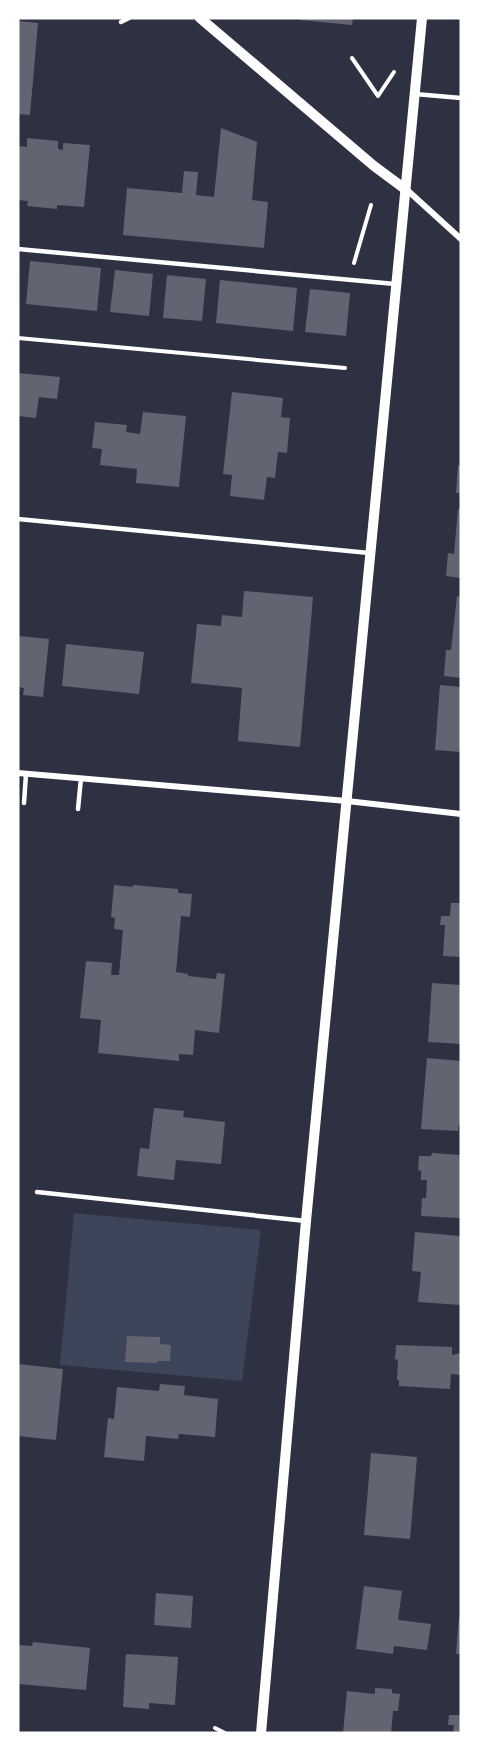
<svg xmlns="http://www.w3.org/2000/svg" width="479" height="1751" font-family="'IBM Plex Sans',sans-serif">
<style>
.green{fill:#3c4559}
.building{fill:#626471}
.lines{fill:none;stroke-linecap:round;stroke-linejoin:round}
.path{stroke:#fff;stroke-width:4}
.service{stroke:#fff;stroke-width:4.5}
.minor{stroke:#fff;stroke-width:6}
.tertiary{stroke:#fff;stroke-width:10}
</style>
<rect width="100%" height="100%" fill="#2d3142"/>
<path class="green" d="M74,1213L261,1230L242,1381L60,1365Z"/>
<g class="building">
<path d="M300,18H353L352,25L300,20Z"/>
<path d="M18,21L38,23L30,115L18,114Z"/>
<path d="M221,128L257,142L252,200L268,202L264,248L123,235L127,188L182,193L184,171L198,172L196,195L214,197Z"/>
<path d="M27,138L58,141V149L63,150V143L90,145L84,207L57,205V209L27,206L28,201L18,200V146L27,147Z"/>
<path d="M30,261L101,268L97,311L26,304Z"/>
<path d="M115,270L153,274L149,316L110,312Z"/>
<path d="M167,275L206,279L202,321L163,318Z"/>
<path d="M220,280L297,288L293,331L216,323Z"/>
<path d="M310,289L350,293L346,336L305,332Z"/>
<path d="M18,373L60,377L57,399L39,397L36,418L18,416Z"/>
<path d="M232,392L283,398L281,417L290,418L287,453L278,452L275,478L267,477L264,500L230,496L232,475L223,474Z"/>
<path d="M143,412L186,416L179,487L136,483L137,469L100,465L102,449L92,448L95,422L127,425L126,432L140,434Z"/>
<path d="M458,465H461V493H456Z"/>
<path d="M458,509H461V578L446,576L448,553L454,554Z"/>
<path d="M244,591L313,597L300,747L238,741L242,688L191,683L197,624L221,626L222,615L242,617Z"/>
<path d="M457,596L461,597V678L444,676L446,650H451Z"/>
<path d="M18,636L49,639L43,697L23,695L24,688L18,687Z"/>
<path d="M66,644L144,652L139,694L62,686Z"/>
<path d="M440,685L461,687V752L435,750Z"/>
<path d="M114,885L133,887V885L178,889V893L192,894L190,917L181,916L176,972L188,974V976L216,979L217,973L225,974L219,1033L195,1030L193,1055L179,1054V1061L98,1053L101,1020L80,1018L86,961L112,963L111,975H119L123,930L114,929L115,918L111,917Z"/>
<path d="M451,903H461V957L443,956L445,925H440L441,916H450Z"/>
<path d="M432,983L461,985V1044L428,1042Z"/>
<path d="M427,1058L461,1061V1125L459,1124L458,1131L421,1129Z"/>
<path d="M154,1108L184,1111L183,1117L225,1122L221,1164L176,1160L174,1180L137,1176L140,1148L149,1149Z"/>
<path d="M432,1153L461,1155L460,1218L421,1216L422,1198H426L427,1180H421V1171L418,1170L419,1156H431Z"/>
<path d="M415,1232L461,1236V1305L418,1302L421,1272L412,1271Z"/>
<path d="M127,1336L160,1337V1344L171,1345L170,1361H157V1363L125,1362Z"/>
<path d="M396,1345L452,1347V1355L461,1353V1375L451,1374L450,1389L399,1386V1380H397L398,1359L395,1360Z"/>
<path d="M18,1364L63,1369L56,1440L18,1436Z"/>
<path d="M160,1384L185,1386L184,1395L218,1399L215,1437L179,1434L178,1439L146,1436L144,1461L104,1457L108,1418L114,1419L117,1387L159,1391Z"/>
<path d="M371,1453L417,1457L410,1539L364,1535Z"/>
<path d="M364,1586L402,1591L398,1620L431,1624L427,1650L394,1646L393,1654L356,1649Z"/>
<path d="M156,1593L193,1596L191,1628L154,1625Z"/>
<path d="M459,1617H461V1654H456Z"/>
<path d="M33,1642L90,1648L86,1690L18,1684V1645L32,1646Z"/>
<path d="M126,1654L178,1657L175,1705L149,1703V1709L123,1707Z"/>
<path d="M375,1688L392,1689V1693L400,1694L398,1711H393L391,1733H343L347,1691L375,1694Z"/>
<path d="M449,1715H461V1733H453L454,1725H448Z"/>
</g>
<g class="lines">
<g class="path">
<path d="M352,58L378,96L394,72"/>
<path d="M354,263L371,205"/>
<path d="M18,338L345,368"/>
<path d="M215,1728L225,1733"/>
</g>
<g class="service">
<path d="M121,22L129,18"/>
<path d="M415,94L461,98"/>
<path d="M18,249L395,284"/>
<path d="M18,519L369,553"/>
<path d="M24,803L26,774"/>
<path d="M78,809L81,778"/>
<path d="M37,1192L306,1221"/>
</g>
<g class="minor">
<path d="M406,189L461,239"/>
<path d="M18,773L347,801L461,814"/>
</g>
<g class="tertiary">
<path d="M200,18L374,166L405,189"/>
<path d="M261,1733L306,1221L422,18"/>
</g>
</g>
<rect width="479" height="1751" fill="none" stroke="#ffffff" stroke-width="39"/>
</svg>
